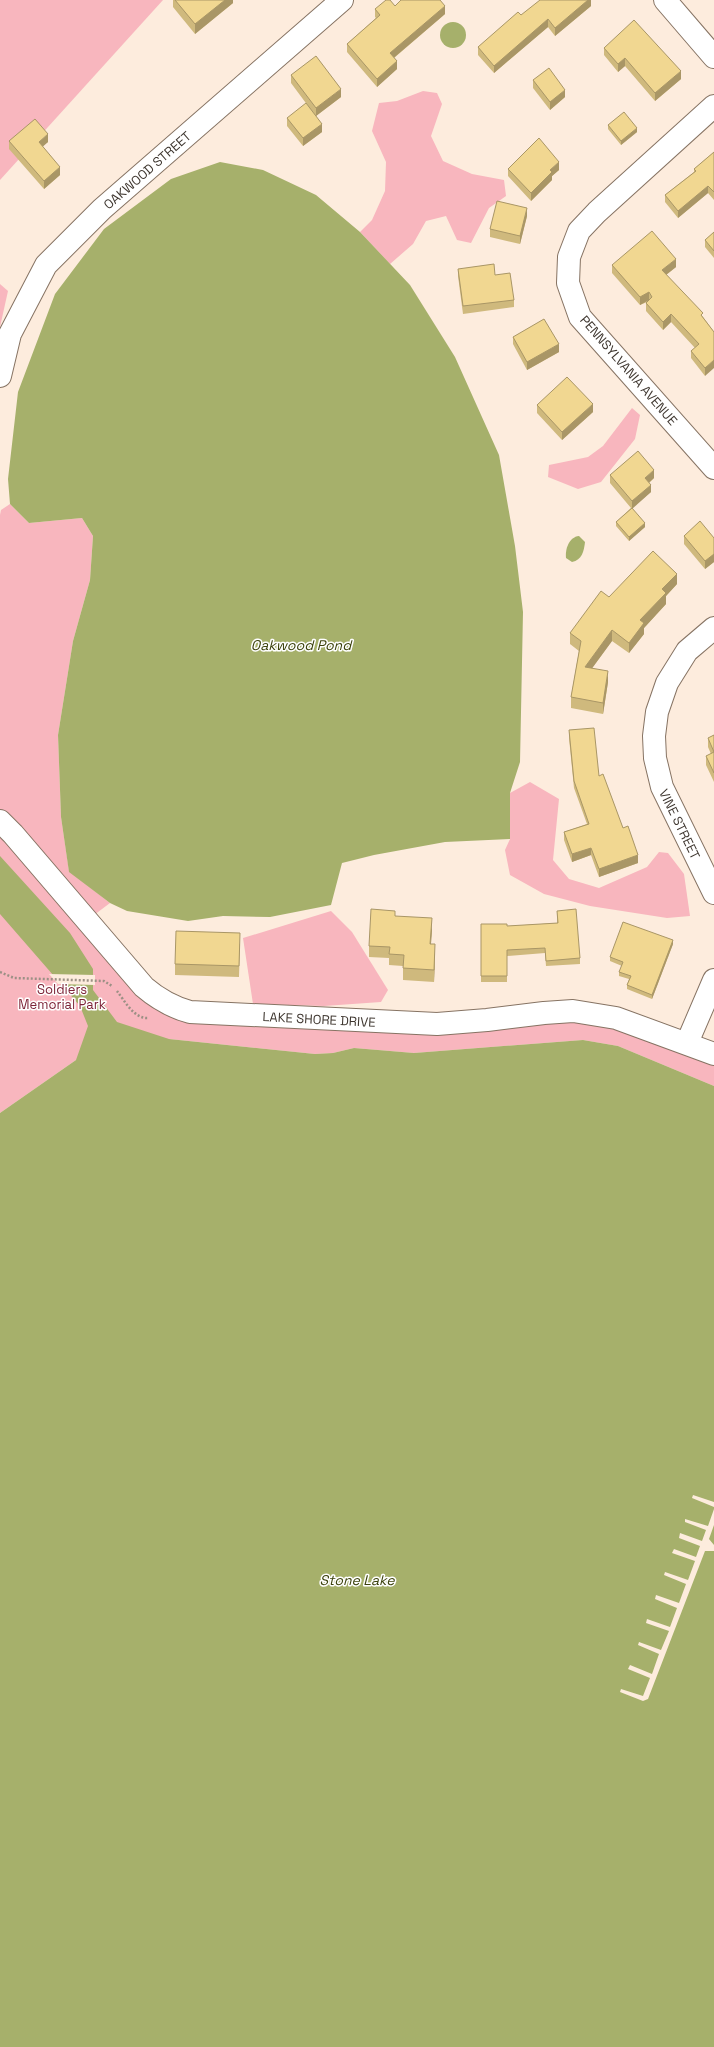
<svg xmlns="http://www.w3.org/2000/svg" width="714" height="2047" font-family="'Space Grotesk',sans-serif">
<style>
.green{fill:#f8b6be}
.water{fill:#a6b06b}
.pier{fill:#fdecdd}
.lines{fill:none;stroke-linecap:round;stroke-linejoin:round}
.minor-casing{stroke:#867363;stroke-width:24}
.path{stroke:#9c9085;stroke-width:2.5;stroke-dasharray:2 2;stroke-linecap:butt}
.minor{stroke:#fff;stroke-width:22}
.wall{fill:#cfb97d}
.shaded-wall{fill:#a99666}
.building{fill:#f1d791;stroke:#a99666}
.labels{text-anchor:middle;stroke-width:3;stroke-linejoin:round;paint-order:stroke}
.street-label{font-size:13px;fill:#3f3730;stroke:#fff}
.park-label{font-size:13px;fill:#7d2438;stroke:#fff}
.water-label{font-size:14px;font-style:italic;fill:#3c420d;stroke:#fff}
</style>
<rect width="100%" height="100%" fill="#fdecdd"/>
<g class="green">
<path d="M0,0H163L0,180Z"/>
<path d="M423,91L437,93L442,104L431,136L443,161L472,174L504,180L506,196L489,208L471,243L457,240L446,216L426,221L413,244L390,264L360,232L372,220L385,191L386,162L372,131L379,103L397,101Z"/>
<path d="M0,284L8,291L0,327Z"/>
<path d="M632,408L640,415L635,439L601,482L578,489L548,477L549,465L588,457L603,446Z"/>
<path d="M10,504L29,523L82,518L93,536L90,580L73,641L58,735L61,817L69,871L110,903L94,915L0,812V515L1,510Z"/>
<path d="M530,782L559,799L553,860L569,879L599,888L647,867L659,852L668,853L684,874L690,916L667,918L590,906L544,894L510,875L505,850L510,839V793Z"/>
<path d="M0,834L178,1017H577L714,1060V1086L618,1046L583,1040L414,1053L354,1048L333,1053L315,1054L169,1039L76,1060L0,1113Z"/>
<path d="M331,911L352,932L388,990L381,1002L324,1006L253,1004L243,938Z"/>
</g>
<g class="water">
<circle cx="453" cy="35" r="13"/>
<path d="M220,162L263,170L316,195L360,232L410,285L455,357L499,455L515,546L523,612L520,762L510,793V839L445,842L374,855L342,863L331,905L270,917L223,916L188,921L127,911L110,903L69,872L61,817L58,735L73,641L90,580L93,536L82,518L29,523L10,504L8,479L18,392L55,294L104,229L171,179Z"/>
<path d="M579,536L585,542C584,551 582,560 572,562L566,558C565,549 569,537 579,536Z"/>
<path d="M0,856L70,933L93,969V990L117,1022L169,1039L315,1054L333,1053L354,1048L414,1053L583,1040L618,1046L714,1086V2047H0V1113L76,1060L88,1026L80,1006L0,914Z"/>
</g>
<g class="pier">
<path d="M49,974L95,975V985L58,984Z"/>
<path d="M693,1495L714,1502V1507L692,1498Z"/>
<path d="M714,1509V1525L709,1539L714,1545V1551H705L648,1699L643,1701L620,1692L621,1689L643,1696L650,1678L628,1669L630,1665L652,1674L659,1654L638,1645L639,1642L661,1650L669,1631L646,1623L647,1619L670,1627L677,1608L655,1599L656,1595L679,1603L686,1584L664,1575L665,1572L688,1580L695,1561L672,1553L674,1549L696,1557L700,1546L679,1538L680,1533L702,1541L706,1530L685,1522V1519L708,1526Z"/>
</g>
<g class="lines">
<defs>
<g id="minor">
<path d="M665,0L714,57"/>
<path d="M714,106L597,212L579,231L569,257L568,283L580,317L714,468"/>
<path d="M0,376L10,334L46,265L102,209L342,0"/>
<path d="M714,628L687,651L667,683L657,712L654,736L655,758L662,787L714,893"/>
<path d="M0,821L13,834L144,987C158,999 172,1007 190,1012L437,1024L487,1020L544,1013L573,1011L616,1018L714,1054"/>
<path d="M687,1043L714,980"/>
</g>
</defs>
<use href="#minor" class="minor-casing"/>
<g class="path">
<path d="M0,972L14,978L104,981L112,986"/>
<path d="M117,991C124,1000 134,1019 148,1018"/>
</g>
<use href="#minor" class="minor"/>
</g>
<g class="wall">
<path d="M173,0H233V3L195,34L173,7Z"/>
<path d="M591,0V6L555,36L548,27L494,73L478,55V47L521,15Z"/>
<path d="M395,6L445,14L394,58L397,69L377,87L347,52V44L376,18L375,17V9Z"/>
<path d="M604,48L681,79L655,101L625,66L618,72L604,55Z"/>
<path d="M291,75L341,97L316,116L322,132L303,146L287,126V118L314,114L291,83Z"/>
<path d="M533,80L565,97L550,110L533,88Z"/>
<path d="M608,125L637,132L621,145L608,129Z"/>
<path d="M9,141L48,142L42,146L60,175L44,189L9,149Z"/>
<path d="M714,152V200L708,193L678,218L665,202V195L694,172V169Z"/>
<path d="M508,169L559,170L552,176V180L531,201L508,176Z"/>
<path d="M527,216L520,244L490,237V229Z"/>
<path d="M714,232V258L705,247V240Z"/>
<path d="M612,265L676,267L666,275L703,317L714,332L705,376L691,358V351L695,348L671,322L663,330L646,311V303L647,302L640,305L612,273Z"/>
<path d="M458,269L495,275L514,300V307L463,314L458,276Z"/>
<path d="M513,337L559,352L527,370L513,344Z"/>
<path d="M537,405L593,412L562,440L537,413Z"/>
<path d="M610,475L654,478L649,483L651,492L632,508L645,527L629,541L616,526V522L631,508L610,483Z"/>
<path d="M684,536L714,538V562L705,569L684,544Z"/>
<path d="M677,584L666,596V604L644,628V634L629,653L612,641L592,668L608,682L603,714L571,708V697L579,651L570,644V633L609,597Z"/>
<path d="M569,730L599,776L638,863L599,877L591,855L572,862L564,840V832L587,824L574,788L569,738Z"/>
<path d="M714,735V782L706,765V756L711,754L708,747V738Z"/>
<path d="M557,911L580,958V964L546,966L545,953L507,956V982H481V924L507,926L557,923Z"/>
<path d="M395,916L432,929L431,944L435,956L434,982L403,980V966L389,965V958L369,957V946Z"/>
<path d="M240,944L239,977L175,975V964Z"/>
<path d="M673,944L652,999L627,989V985L629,979L619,976V972L622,966L610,961V957Z"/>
</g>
<g class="shaded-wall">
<path d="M225,0H233V3L195,34V24Z"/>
<path d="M588,0H591V6L555,36V28Z"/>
<path d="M445,6V14L390,61V53Z"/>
<path d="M548,19V27L494,73V66Z"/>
<path d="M625,58V66L618,72V64Z"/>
<path d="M397,61V69L377,87V79Z"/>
<path d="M681,71V79L655,101V93Z"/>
<path d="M341,89V97L316,116V108Z"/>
<path d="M565,90V97L550,110V102Z"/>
<path d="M322,124V132L303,146V138Z"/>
<path d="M637,128V132L621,145V141Z"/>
<path d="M48,134V142L39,150V142Z"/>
<path d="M559,162V170L552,176V180L531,201V193L550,170Z"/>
<path d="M60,167V175L44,189V181Z"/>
<path d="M708,186V193L678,218V211Z"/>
<path d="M527,208V216L520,244V236Z"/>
<path d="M676,259V267L662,278V270Z"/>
<path d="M649,292V300L640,305V297Z"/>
<path d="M671,314V322L663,330V322Z"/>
<path d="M559,344V352L527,370V362Z"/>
<path d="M714,360V368L705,376V368Z"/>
<path d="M593,404V412L562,440V432Z"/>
<path d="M654,470V478L645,486V478Z"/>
<path d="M651,485V492L632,509V501Z"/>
<path d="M645,523V527L629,541V537Z"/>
<path d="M714,554V562L705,569V561Z"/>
<path d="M677,574V584L666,596V604L644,628V634L629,653V643L640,620L662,589Z"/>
<path d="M612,630V641L585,678V667Z"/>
<path d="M608,671V682L603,714V703Z"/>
<path d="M591,848V855L572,862V854Z"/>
<path d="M638,855V863L599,877V869Z"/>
<path d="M432,918V929L430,956V944Z"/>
<path d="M673,940V944L652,999V995Z"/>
<path d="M435,944V956L434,982V970Z"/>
</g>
<g class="building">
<path d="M175,0H225L195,24Z"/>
<path d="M386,0H390L395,6L401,0H440L445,6L390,53L397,61L377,79L347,44L380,15L375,9Z"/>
<path d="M540,0H588L555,28L548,19L494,66L478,47L518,12L521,15Z"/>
<path d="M634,20L681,71L655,93L625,58L618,64L604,48Z"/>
<path d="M316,56L341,89L316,108L291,75Z"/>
<path d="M549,68L565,90L550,102L533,80Z"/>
<path d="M306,103L322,124L303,138L287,118Z"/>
<path d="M624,112L637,128L621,141L608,125Z"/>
<path d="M35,119L48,134L39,142L60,167L44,181L9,141Z"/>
<path d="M539,138L559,162L550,170L552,172L531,193L508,169Z"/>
<path d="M714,152V192L708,186L678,211L665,195L696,171L694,169Z"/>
<path d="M497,201L527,208L520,236L490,229Z"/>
<path d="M652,231L676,259L662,270L703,313L701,315L714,332V360L705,368L691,351L699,344L671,314L663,322L646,303L652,297L649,292L640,297L612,265Z"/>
<path d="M714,232V251L705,240Z"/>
<path d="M494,264L495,275L510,273L514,300L463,306L458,269Z"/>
<path d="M544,319L559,344L527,362L513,337Z"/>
<path d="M567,377L593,404L562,432L537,405Z"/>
<path d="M638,451L654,470L645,478L651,485L632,501L610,475Z"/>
<path d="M632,508L645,523L629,537L616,522Z"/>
<path d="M700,521L714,538V554L705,561L684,536Z"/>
<path d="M653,551L677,574L662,589L666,593L640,620L644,623L629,643L612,630L585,667L608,671L603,703L571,697L581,641L570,633L601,591L609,597Z"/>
<path d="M594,728L599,776L603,774L623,828L628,826L638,855L599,869L591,848L572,854L564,832L589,824L574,781L569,730Z"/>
<path d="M714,735V752L708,738Z"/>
<path d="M714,752V773L706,756Z"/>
<path d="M371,909L395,911V916L432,918L430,944H435L434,970L403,968L404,955L389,954L390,947L369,946Z"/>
<path d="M576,909L580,958L546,961L545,948L507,950V976H481V924H507V926L558,923L557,911Z"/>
<path d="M623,922L673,940L652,995L627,985L631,976L619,972L623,962L610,957Z"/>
<path d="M176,931L240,933L239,966L175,964Z"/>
</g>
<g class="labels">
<g class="street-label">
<text transform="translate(147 170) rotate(-41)" y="5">OAKWOOD STREET</text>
<text transform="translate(629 370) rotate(49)" y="5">PENNSYLVANIA AVENUE</text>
<text transform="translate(680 824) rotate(64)" y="5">VINE STREET</text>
<text transform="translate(319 1019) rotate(3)" y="5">LAKE SHORE DRIVE</text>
</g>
<g class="park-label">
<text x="62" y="994">Soldiers<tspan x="62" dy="15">Memorial Park</tspan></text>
</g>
<g class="water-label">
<text x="301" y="650">Oakwood Pond</text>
<text x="357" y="1585">Stone Lake</text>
</g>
</g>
</svg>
